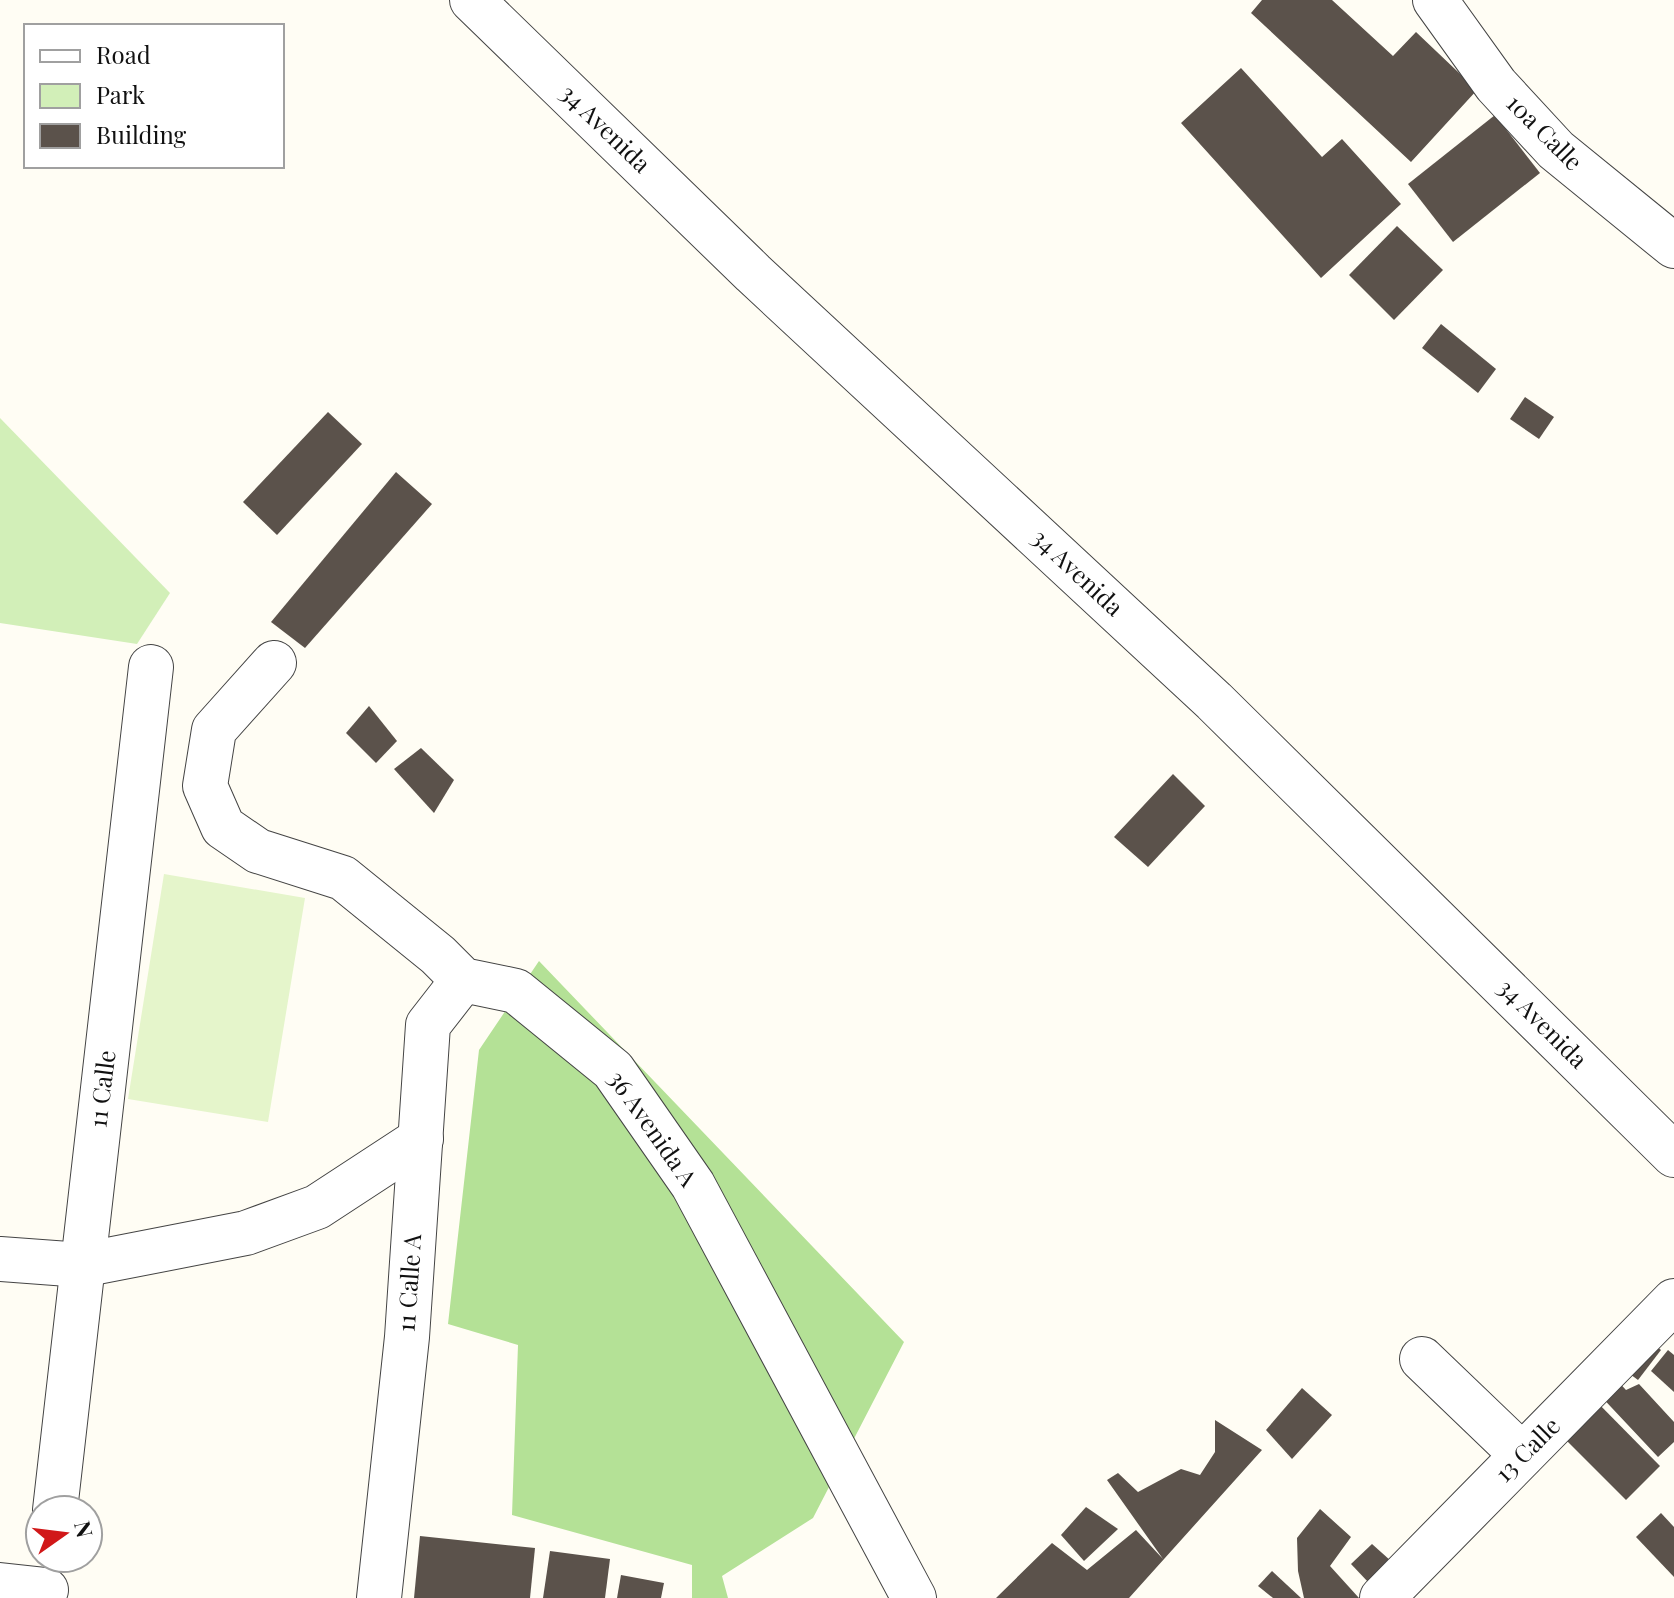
<svg xmlns="http://www.w3.org/2000/svg" width="1674" height="1598" font-family="'Playfair Display',serif">
<style>
.green{fill:#d2efb8}
.forest{fill:#b4e196}
.pitch{fill:#e5f5cb}
.building{fill:#5b524b}
.lines{fill:none;stroke-linecap:round;stroke-linejoin:round}
.minor-casing{stroke:#444;stroke-width:46}
.minor{stroke:#fff;stroke-width:44}
.labels{text-anchor:middle;stroke-width:8;stroke-linejoin:round;paint-order:stroke}
.street-label{font-size:24px;fill:#111;stroke:#fff}
</style>
<rect width="100%" height="100%" fill="#fffdf4"/>
<path class="green" d="M0,418L170,593L137,644L0,623Z"/>
<path class="forest" d="M539,961L904,1342L813,1518L722,1576L728,1598H692V1565L512,1515L518,1345L448,1324L479,1050Z"/>
<path class="pitch" d="M164,874L305,898L268,1122L128,1099Z"/>
<g class="building">
<path d="M1262,0H1332L1393,56L1416,32L1477,90L1411,162L1251,13Z"/>
<path d="M1241,68L1322,157L1342,139L1401,204L1321,278L1181,123Z"/>
<path d="M1495,115L1540,173L1453,242L1408,184Z"/>
<path d="M1397,226L1443,270L1394,320L1349,275Z"/>
<path d="M1441,324L1496,369L1478,393L1422,348Z"/>
<path d="M1525,397L1554,417L1539,439L1510,419Z"/>
<path d="M328,412L362,444L277,535L243,502Z"/>
<path d="M396,472L432,504L305,648L271,622Z"/>
<path d="M369,706L397,741L376,763L346,733Z"/>
<path d="M421,748L454,780L434,813L394,769Z"/>
<path d="M1173,774L1205,806L1148,867L1114,837Z"/>
<path d="M1648,1339L1661,1350L1638,1380L1619,1366Z"/>
<path d="M1668,1350L1674,1355V1392L1651,1371Z"/>
<path d="M1612,1375L1626,1390L1639,1384L1674,1422V1442L1658,1457L1596,1391Z"/>
<path d="M1302,1388L1332,1415L1292,1459L1266,1430Z"/>
<path d="M1590,1395L1660,1466L1626,1500L1556,1430Z"/>
<path d="M1215,1420L1262,1450L1129,1598H996L1052,1543L1087,1570L1136,1530L1163,1559L1107,1480L1118,1473L1138,1492L1181,1469L1200,1475L1215,1452Z"/>
<path d="M1086,1507L1118,1529L1084,1561L1061,1535Z"/>
<path d="M1320,1509L1351,1537L1330,1566L1359,1598H1304L1298,1571L1297,1538Z"/>
<path d="M1661,1513L1674,1527V1577L1636,1537Z"/>
<path d="M420,1536L535,1548L530,1598H414Z"/>
<path d="M1372,1544L1391,1561L1369,1583L1351,1564Z"/>
<path d="M550,1551L610,1559L605,1598H543Z"/>
<path d="M1272,1571L1301,1598H1273L1258,1586Z"/>
<path d="M621,1575L664,1583L661,1598H617Z"/>
</g>
<g class="lines">
<defs>
<g id="minor">
<path d="M472,0L753,273L1214,701L1674,1155"/>
<path d="M1435,0L1496,85L1556,150L1674,246"/>
<path d="M274,663L214,730L205,786L223,827L258,851L343,878L438,955L463,980L516,991L613,1070L693,1185L914,1598"/>
<path d="M0,1259L82,1265L246,1233L317,1207L421,1139"/>
<path d="M1422,1359L1522,1455"/>
<path d="M55,1510L151,667"/>
<path d="M0,1585L46,1590"/>
<path d="M379,1598L407,1337L428,1025L463,980"/>
<path d="M1382,1598L1674,1301"/>
</g>
</defs>
<use href="#minor" class="minor-casing"/>
<use href="#minor" class="minor"/>
</g>
<g class="labels">
<g class="street-label">
<text transform="translate(605 129) rotate(44)" y="8">34 Avenida</text>
<text transform="translate(1544 133) rotate(45)" y="8">10a Calle</text>
<text transform="translate(1077 573) rotate(43)" y="8">34 Avenida</text>
<text transform="translate(1542 1024) rotate(45)" y="8">34 Avenida</text>
<text transform="translate(103 1089) rotate(-83)" y="8">11 Calle</text>
<text transform="translate(652 1129) rotate(55)" y="8">36 Avenida A</text>
<text transform="translate(410 1283) rotate(-86)" y="8">11 Calle A</text>
<text transform="translate(1528 1450) rotate(-45)" y="8">13 Calle</text>
</g>
</g>
<rect x="24" y="24" width="260" height="144" fill="#ffffff" stroke="#a0a0a0" stroke-width="2"/>
<rect x="40" y="50" width="40" height="12" fill="#ffffff" stroke="#a0a0a0" stroke-width="2"/>
<text x="96" y="64" font-size="24" fill="#111111">Road</text>
<rect x="40" y="84" width="40" height="24" fill="#d2efb8" stroke="#a0a0a0" stroke-width="2"/>
<text x="96" y="104" font-size="24" fill="#111111">Park</text>
<rect x="40" y="124" width="40" height="24" fill="#5b524b" stroke="#a0a0a0" stroke-width="2"/>
<text x="96" y="144" font-size="24" fill="#111111">Building</text>
<g transform="translate(64 1534) rotate(76)"><circle r="38" fill="#ffffff" stroke="#a0a0a0" stroke-width="2"/>
<path d="M0-6L14 30L0 20L-14 30Z" fill="#d11819"/>
<text y="-12" font-size="22" font-weight="bold" text-anchor="middle" fill="#111111">N</text>
</g>
</svg>
